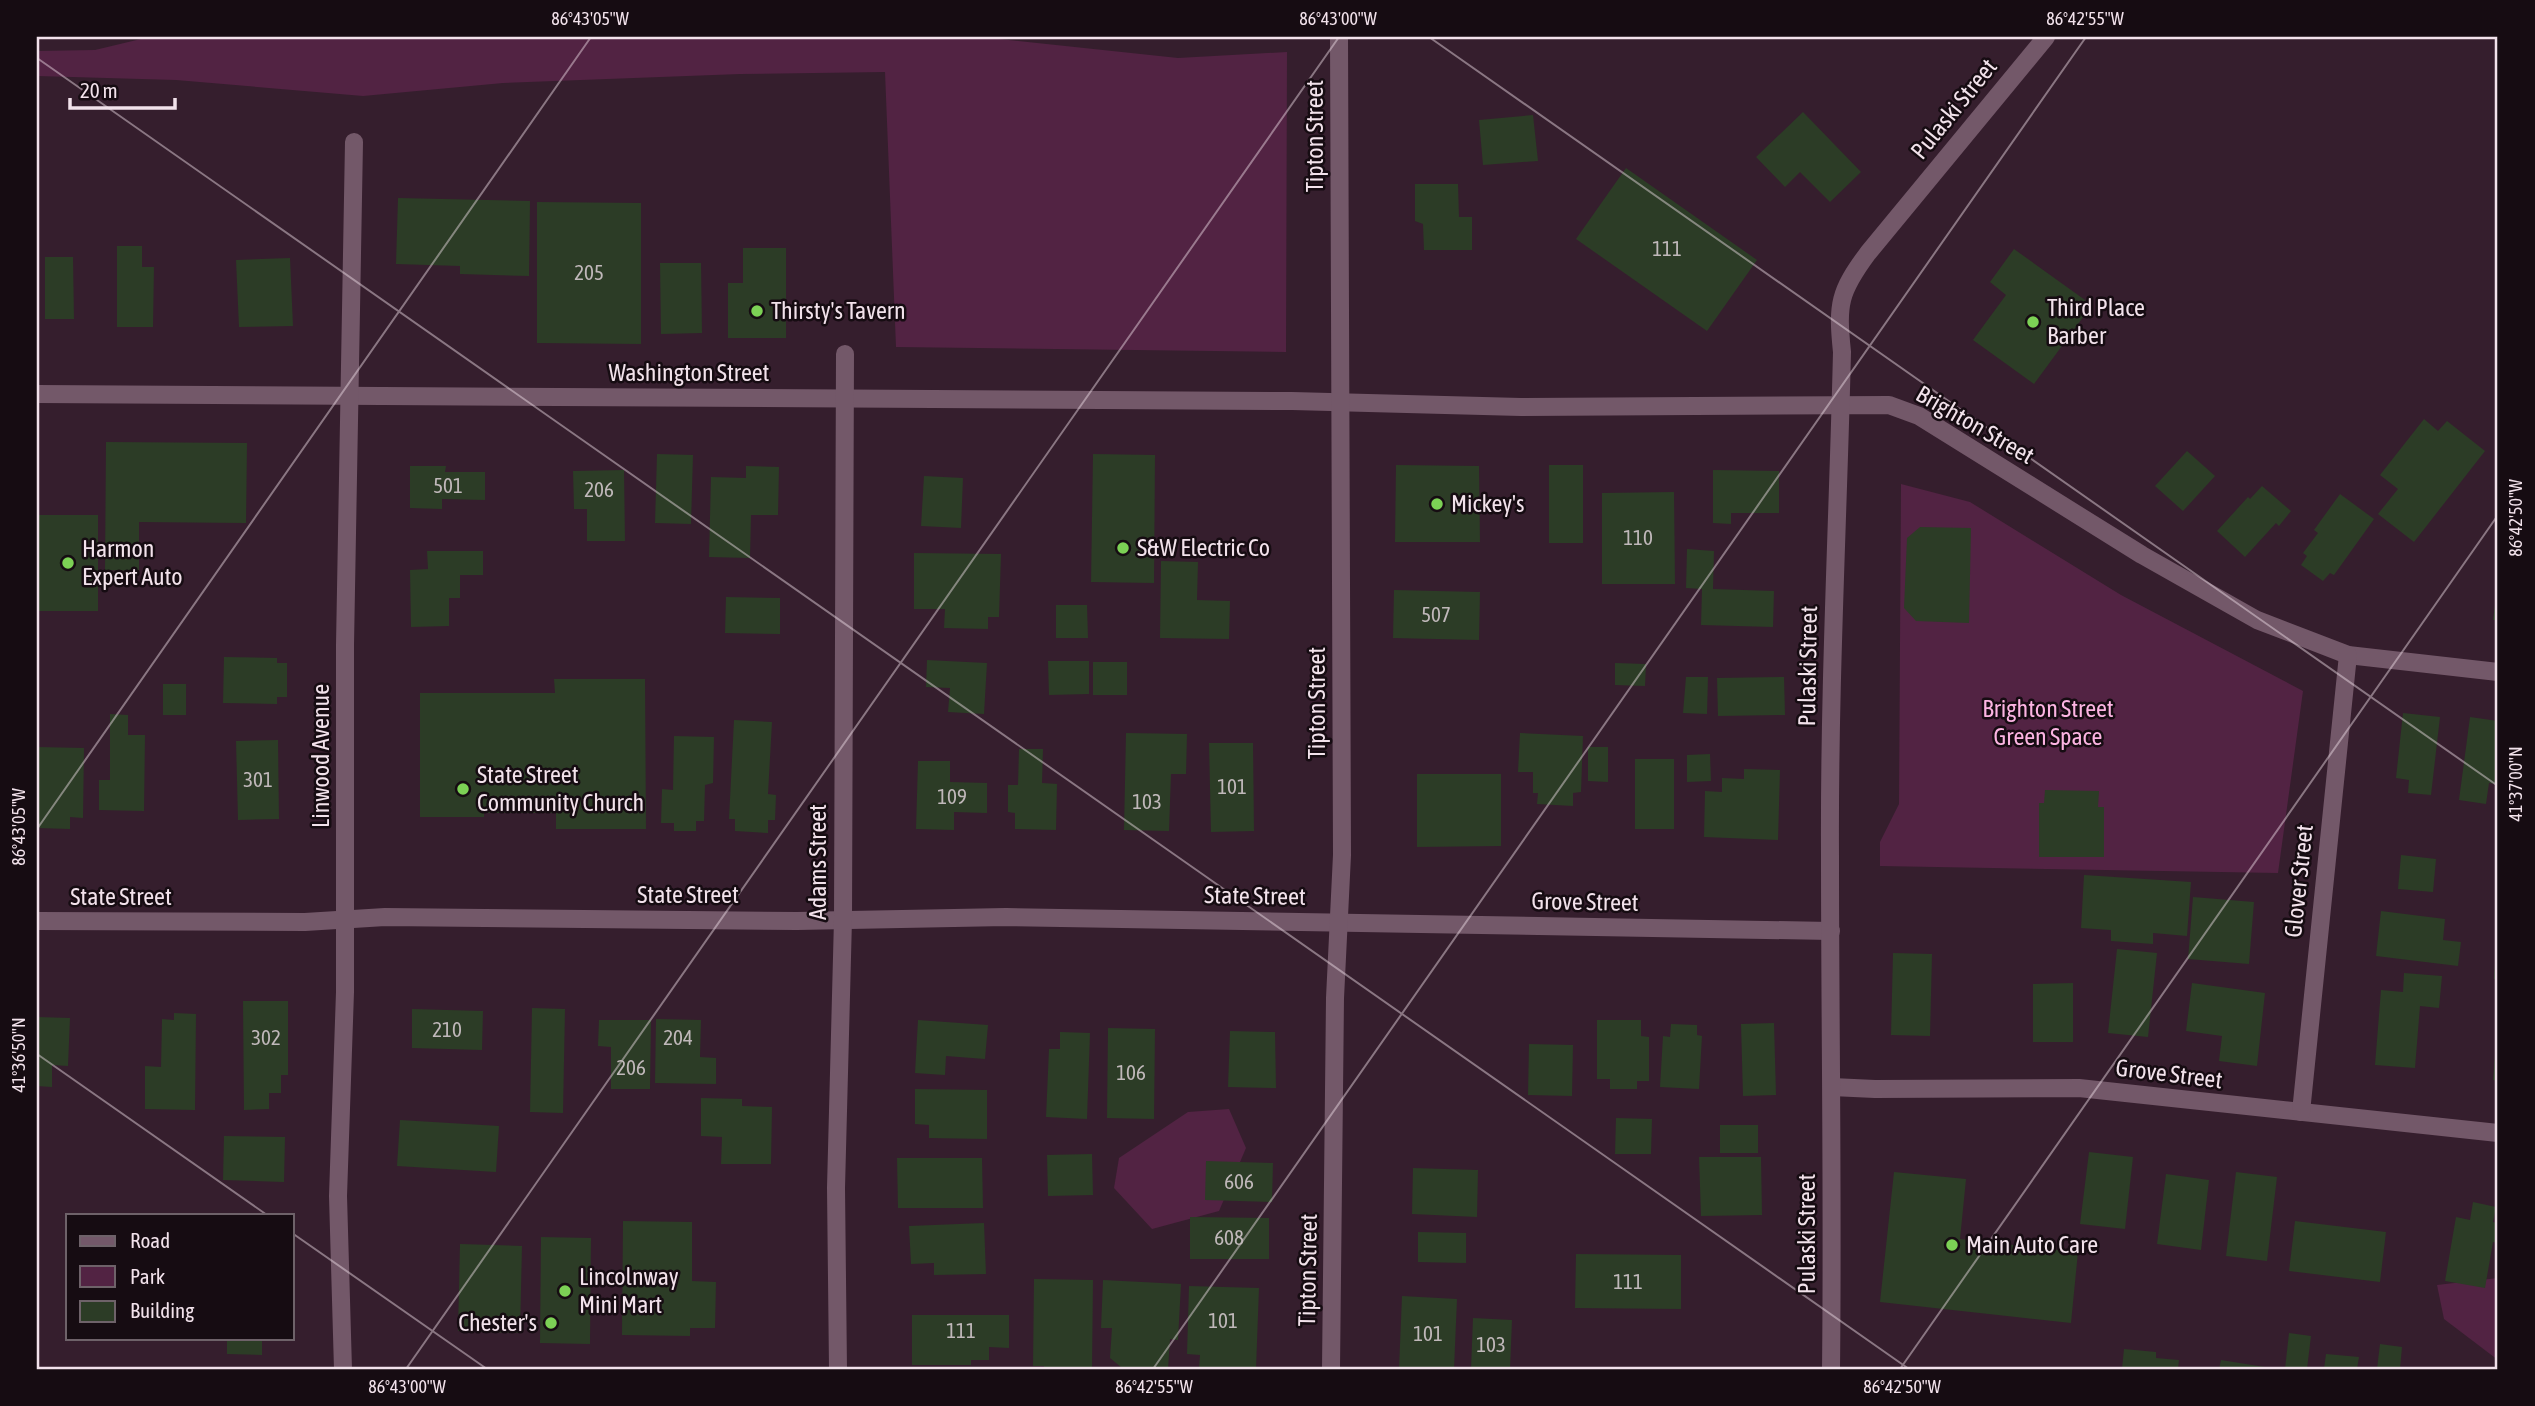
<svg xmlns="http://www.w3.org/2000/svg" width="2535" height="1406" font-family="'Asap Condensed',sans-serif">
<style>
.green{fill:#522343}
.building{fill:#2c3c26}
.lines{fill:none;stroke-linecap:round;stroke-linejoin:round}
.minor{stroke:#735869;stroke-width:18}
.ticks{fill:none;stroke:#f2e2eb;stroke-width:2;stroke-opacity:0.45}
.poi-dot{fill:#7cd155;stroke:#160c12;stroke-width:2.5}
.labels{text-anchor:middle;stroke-width:5;stroke-linejoin:round;paint-order:stroke}
.number-label{font-size:21px;fill:#c0b8ba}
.street-label{font-size:24px;fill:#f2e2eb;stroke:#160c12}
.poi-label{font-size:24px;fill:#f2e2eb;stroke:#160c12;text-anchor:start}
.park-label{font-size:24px;fill:#fcb4e2;stroke:#160c12}
.neatline{fill:none;stroke:#f2e2eb;stroke-width:2.5}
.ticks-label{font-size:18px;text-anchor:middle;fill:#f2e2eb}
</style>
<rect width="100%" height="100%" fill="#351e2d"/>
<g class="green">
<path d="M981,37L1178,58L1287,52L1286,352L896,347L885,72L740,74L503,83L363,96L176,80L37,76V51L95,50L145,38Z"/>
<path d="M1901,484L1970,502L2121,595L2303,691L2278,873L1880,866V842L1899,804Z"/>
<path d="M1229,1109L1246,1148L1219,1211L1152,1229L1114,1188L1119,1158L1188,1112Z"/>
<path d="M2498,1278V1360L2444,1319L2437,1285Z"/>
</g>
<g class="building">
<path d="M1803,112L1861,172L1830,202L1800,172L1785,187L1756,157Z"/>
<path d="M1533,115L1538,161L1483,165L1479,120Z"/>
<path d="M1626,168L1757,260L1707,331L1576,239Z"/>
<path d="M1415,184H1458L1459,217H1472V250H1424L1423,224L1415,221Z"/>
<path d="M398,198L530,201L529,276L460,274V266L396,264Z"/>
<path d="M537,202L641,203V344L537,343Z"/>
<path d="M117,246H142V267H154L153,327H117Z"/>
<path d="M743,248H786V338H728V283H743Z"/>
<path d="M2014,249L2092,305L2034,384L1973,340L2006,295L1990,282Z"/>
<path d="M45,257H73L74,319H45Z"/>
<path d="M290,258L293,326L239,327L236,260Z"/>
<path d="M660,263H701L702,333L661,334Z"/>
<path d="M2424,419L2438,431L2447,421L2485,451L2414,542L2378,514L2398,489L2380,475Z"/>
<path d="M106,442L247,443L246,523L139,522V571L105,570Z"/>
<path d="M2187,451L2215,476L2183,511L2155,486Z"/>
<path d="M657,454L693,455L691,524L655,523Z"/>
<path d="M1093,454L1155,455L1154,583L1091,582Z"/>
<path d="M1396,465L1479,466L1480,542H1395Z"/>
<rect x="1549" y="465" width="34" height="78"/>
<path d="M410,466H446L445,472H485V500L442,499V509L410,508Z"/>
<path d="M746,466L779,467L778,515H751L750,558L709,557L711,477L746,478Z"/>
<path d="M624,470L625,541H587V509H574L573,471Z"/>
<path d="M1713,470L1779,471V513H1731V524L1713,523Z"/>
<path d="M924,476L963,478L961,528L921,526Z"/>
<path d="M2262,486L2291,511L2279,526L2276,523L2245,557L2217,531L2248,497L2250,499Z"/>
<path d="M1674,492L1675,584H1602V493Z"/>
<path d="M2340,494L2374,519L2334,575L2330,573L2323,581L2301,565L2307,556L2303,553L2318,533L2314,530Z"/>
<rect x="37" y="515" width="61" height="96"/>
<path d="M1920,527L1971,528L1969,623L1916,621L1904,608L1907,538Z"/>
<path d="M1687,549L1714,551L1713,589L1774,591L1773,627L1701,625L1702,589L1686,588Z"/>
<path d="M427,551H483V575H460V598H449V626L411,627L410,570L428,569Z"/>
<path d="M914,553L1001,554L999,617H988V629L944,628L945,609H914Z"/>
<path d="M1161,561L1198,562L1197,600L1230,601L1229,639L1160,638Z"/>
<path d="M1394,590L1480,592L1479,640L1393,638Z"/>
<path d="M2497,590H2498V620H2493Z"/>
<path d="M726,597L780,598V634L725,633Z"/>
<path d="M1056,605H1087L1088,638H1056Z"/>
<path d="M224,657L277,658V663H287V697H277V704L223,703Z"/>
<path d="M927,660L987,663L984,714L948,712L950,688L926,687Z"/>
<path d="M1048,661H1089V694L1049,695Z"/>
<rect x="1093" y="662" width="34" height="33"/>
<path d="M1615,663L1646,664L1645,686L1615,685Z"/>
<path d="M1686,677H1708L1707,714L1683,713Z"/>
<path d="M1784,677L1785,715L1718,716L1717,678Z"/>
<path d="M554,679H645L646,829H556V813H484V817H420V693H555Z"/>
<rect x="163" y="684" width="23" height="31"/>
<path d="M2403,713L2440,717L2431,795L2408,793L2409,780L2396,778Z"/>
<path d="M110,714L128,715V735H145L144,811L99,810V780H110Z"/>
<path d="M2470,717L2498,721L2496,784L2489,783L2486,804L2459,800Z"/>
<path d="M734,720L772,722L768,794L776,795L775,820H768V833L735,831V819H729Z"/>
<path d="M1126,733L1187,734L1186,774H1171L1169,831L1124,830Z"/>
<path d="M1520,733L1583,736L1581,792L1573,793V806L1537,804L1538,793H1533V772H1518Z"/>
<path d="M674,736L714,737L713,783L705,785L704,821H696V831H674V823H661L662,789L673,790Z"/>
<path d="M278,740L279,819L238,820L236,741Z"/>
<path d="M1209,743H1253L1254,831L1211,832Z"/>
<path d="M37,747L84,748L83,818L70,817V829L37,828Z"/>
<path d="M1588,747H1608V782L1588,781Z"/>
<path d="M1019,749H1043L1042,783L1057,784L1056,830L1015,829V813L1008,812V785H1018Z"/>
<path d="M1710,754L1711,781L1687,782V755Z"/>
<rect x="1635" y="759" width="39" height="70"/>
<path d="M918,761H950V782L987,783V813L954,812V830L916,829Z"/>
<path d="M1744,769L1780,770L1778,840L1704,837L1705,791L1722,792V778L1744,779Z"/>
<path d="M1417,774H1501V846L1417,847Z"/>
<path d="M2045,790L2099,791L2098,807H2104V857H2039V803H2044Z"/>
<path d="M2401,855L2436,859L2433,892L2398,889Z"/>
<path d="M2084,875L2191,882L2187,936L2153,933V944L2111,941V930L2081,928Z"/>
<path d="M2193,897L2254,902L2249,964L2188,959Z"/>
<path d="M2381,911L2445,919L2443,940L2461,942L2458,966L2376,956Z"/>
<path d="M2117,949L2157,953L2148,1037L2108,1033Z"/>
<path d="M2496,949H2498V980L2494,979Z"/>
<path d="M1893,953L1932,954L1930,1036L1891,1035Z"/>
<path d="M2404,973L2442,976L2439,1008L2420,1006L2415,1068L2375,1065L2381,990L2403,992Z"/>
<path d="M2073,983V1042H2033V984Z"/>
<path d="M2192,983L2265,993L2257,1066L2219,1061L2222,1036L2186,1031Z"/>
<path d="M243,1001H288V1075H281V1093H269V1109L244,1110Z"/>
<path d="M532,1008L565,1009L563,1113L530,1112Z"/>
<path d="M412,1009L483,1011L482,1050L412,1048Z"/>
<path d="M174,1013L196,1014L195,1110L145,1109V1066L161,1067L162,1019L174,1020Z"/>
<path d="M37,1017L70,1018L68,1066L52,1065V1087L37,1086Z"/>
<path d="M656,1019L701,1020L700,1057L716,1058V1084L655,1083Z"/>
<path d="M599,1020H651L650,1089H611V1047L598,1046Z"/>
<path d="M918,1020L988,1025L985,1059L946,1056L945,1075L915,1073Z"/>
<path d="M1597,1020H1641V1036L1649,1037V1081H1637V1089H1610V1079H1597Z"/>
<path d="M1774,1023L1776,1095L1743,1096L1741,1024Z"/>
<path d="M1671,1024L1697,1025V1035L1702,1036L1699,1089L1660,1087L1663,1036L1670,1037Z"/>
<path d="M1108,1028L1155,1029L1154,1119L1107,1118Z"/>
<path d="M1230,1031L1275,1032L1276,1088L1228,1087Z"/>
<path d="M1060,1032L1090,1033L1087,1119L1046,1117L1049,1049H1060Z"/>
<path d="M2496,1043H2498V1081L2493,1080Z"/>
<path d="M1529,1044L1573,1045L1572,1096L1528,1095Z"/>
<path d="M915,1089L987,1090V1139L929,1138V1125L915,1124Z"/>
<path d="M701,1098L742,1099V1106L772,1107L771,1164H721L722,1137L701,1136Z"/>
<path d="M1616,1118L1652,1119L1651,1154H1615Z"/>
<path d="M400,1120L499,1126L496,1172L397,1166Z"/>
<rect x="1720" y="1125" width="38" height="28"/>
<path d="M224,1136L285,1137L284,1182L223,1180Z"/>
<path d="M2089,1152L2133,1157L2125,1229L2080,1224Z"/>
<path d="M1092,1154L1093,1195L1048,1196L1047,1155Z"/>
<path d="M1699,1157H1761L1762,1215L1701,1216Z"/>
<path d="M897,1158H982L983,1208H898Z"/>
<path d="M1206,1161L1273,1163L1272,1202L1205,1200Z"/>
<path d="M1413,1168L1478,1170L1477,1217L1412,1214Z"/>
<path d="M1894,1172L1966,1179L1960,1239L2078,1252L2071,1323L1880,1302Z"/>
<path d="M2236,1172L2277,1177L2267,1261L2226,1256Z"/>
<path d="M2166,1174L2209,1180L2201,1250L2157,1244Z"/>
<path d="M2473,1202L2496,1207L2493,1222L2498,1223V1243L2493,1242L2485,1288L2445,1281L2456,1217L2470,1220Z"/>
<path d="M1190,1217L1269,1218V1259H1190Z"/>
<path d="M623,1221L692,1222V1281L716,1282L715,1328H690V1336L622,1335Z"/>
<path d="M2295,1221L2386,1232L2380,1282L2289,1271Z"/>
<path d="M984,1223L986,1274L934,1275V1263L911,1264L909,1226Z"/>
<path d="M1418,1232L1466,1233V1263L1418,1262Z"/>
<path d="M541,1237L591,1238L590,1344L540,1343Z"/>
<path d="M460,1244L522,1246L520,1333L458,1331Z"/>
<path d="M1576,1254L1681,1255V1309L1575,1308Z"/>
<path d="M1034,1279L1093,1280L1092,1369H1044V1366H1033Z"/>
<path d="M1103,1280L1181,1284L1178,1340L1170,1339L1168,1369L1121,1367L1110,1358L1112,1328H1101Z"/>
<path d="M1189,1286L1259,1288L1256,1369L1199,1368L1200,1355L1187,1354Z"/>
<path d="M1402,1296L1457,1299L1454,1369H1399Z"/>
<path d="M912,1315H1009V1348L989,1347V1360H971V1365H912Z"/>
<path d="M1473,1318L1512,1320L1510,1369H1471Z"/>
<path d="M2289,1333L2311,1336L2307,1369H2285Z"/>
<path d="M227,1338H262V1355L227,1354Z"/>
<path d="M2380,1344L2402,1347L2400,1369H2377Z"/>
<path d="M2124,1349L2156,1352V1358L2179,1360L2178,1369H2122Z"/>
<path d="M2326,1354L2359,1357L2357,1369H2324Z"/>
<path d="M2221,1360L2271,1368V1369H2219Z"/>
</g>
<g class="lines">
<g class="minor">
<path d="M37,394L1292,401L1521,407L1889,405L1919,416L2142,555L2257,620L2348,655L2498,672"/>
<path d="M37,921L305,922L385,917L797,921L1006,917L1831,931"/>
<path d="M1832,1087L1875,1089L2079,1088L2498,1133"/>
<path d="M2301,1112L2348,655"/>
<path d="M343,1369L338,1196L345,992V645L354,142"/>
<path d="M838,1369L836,1188L843,919L845,354"/>
<path d="M1331,1369L1335,998L1342,855L1339,37"/>
<path d="M1831,1369C1833,1198 1830,1027 1830,855C1829,687 1838,520 1842,352C1837,304 1839,292 1868,253L2046,37"/>
</g>
</g>
<path class="ticks" d="M1429,37L2498,786M37,58L1909,1369M37,829L591,37M37,1054L267,1215M292,1233L487,1369M406,1369L1339,37M1153,1369L2086,37M1900,1369L2498,515"/>
<g class="poi-dot">
<circle cx="757" cy="311" r="7"/>
<circle cx="2033" cy="322" r="7"/>
<circle cx="1437" cy="504" r="7"/>
<circle cx="1123" cy="548" r="7"/>
<circle cx="68" cy="563" r="7"/>
<circle cx="463" cy="789" r="7"/>
<circle cx="1952" cy="1245" r="7"/>
<circle cx="565" cy="1291" r="7"/>
<circle cx="551" cy="1323" r="7"/>
</g>
<g class="labels">
<g class="number-label">
<text x="1667" y="256">111</text>
<text x="589" y="280">205</text>
<text x="448" y="493">501</text>
<text x="599" y="497">206</text>
<text x="1638" y="545">110</text>
<text x="1436" y="622">507</text>
<text x="258" y="787">301</text>
<text x="1232" y="794">101</text>
<text x="952" y="804">109</text>
<text x="1147" y="809">103</text>
<text x="447" y="1037">210</text>
<text x="266" y="1045">302</text>
<text x="678" y="1045">204</text>
<text x="631" y="1075">206</text>
<text x="1131" y="1080">106</text>
<text x="1239" y="1189">606</text>
<text x="1229" y="1245">608</text>
<text x="1628" y="1289">111</text>
<text x="1223" y="1328">101</text>
<text x="961" y="1338">111</text>
<text x="1428" y="1341">101</text>
<text x="1491" y="1352">103</text>
</g>
<g class="street-label">
<text transform="translate(1954 109) rotate(-51)" y="8">Pulaski Street</text>
<text transform="translate(1315 136) rotate(-90)" y="8">Tipton Street</text>
<text x="689" y="381">Washington Street</text>
<text transform="translate(1975 425) rotate(30)" y="8">Brighton Street</text>
<text transform="translate(1808 666) rotate(-89)" y="8">Pulaski Street</text>
<text transform="translate(1317 703) rotate(-90)" y="8">Tipton Street</text>
<text transform="translate(321 756) rotate(-90)" y="8">Linwood Avenue</text>
<text transform="translate(818 862) rotate(-90)" y="8">Adams Street</text>
<text transform="translate(2299 881) rotate(-84)" y="8">Glover Street</text>
<text x="688" y="903">State Street</text>
<text transform="translate(1255 896) rotate(1)" y="8">State Street</text>
<text x="121" y="905">State Street</text>
<text transform="translate(1585 902) rotate(1)" y="8">Grove Street</text>
<text transform="translate(2169 1074) rotate(7)" y="8">Grove Street</text>
<text transform="translate(1807 1234) rotate(-90)" y="8">Pulaski Street</text>
<text transform="translate(1308 1270) rotate(-89)" y="8">Tipton Street</text>
</g>
<g class="poi-label">
<text x="2047" y="316">Third Place<tspan x="2047" dy="28">Barber</tspan></text>
<text x="771" y="319">Thirsty's Tavern</text>
<text x="1451" y="512">Mickey's</text>
<text x="1137" y="556">S&amp;W Electric Co</text>
<text x="82" y="557">Harmon<tspan x="82" dy="28">Expert Auto</tspan></text>
<text x="477" y="783">State Street<tspan x="477" dy="28">Community Church</tspan></text>
<text x="1966" y="1253">Main Auto Care</text>
<text x="579" y="1285">Lincolnway<tspan x="579" dy="28">Mini Mart</tspan></text>
<text x="537" y="1331" text-anchor="end">Chester's</text>
</g>
<g class="park-label">
<text x="2048" y="717">Brighton Street<tspan x="2048" dy="28">Green Space</tspan></text>
</g>
</g>
<rect width="2535" height="1406" fill="none" stroke="#160c12" stroke-width="77"/>
<rect x="66" y="1214" width="228" height="126" fill="#160c12" stroke="#6e6269" stroke-width="2"/>
<rect x="80" y="1236" width="35" height="10" fill="#735869" stroke="#6e6269" stroke-width="2"/>
<text x="130" y="1248" font-size="21" fill="#f2e2eb">Road</text>
<rect x="80" y="1266" width="35" height="21" fill="#522343" stroke="#6e6269" stroke-width="2"/>
<text x="130" y="1284" font-size="21" fill="#f2e2eb">Park</text>
<rect x="80" y="1301" width="35" height="21" fill="#2c3c26" stroke="#6e6269" stroke-width="2"/>
<text x="130" y="1318" font-size="21" fill="#f2e2eb">Building</text>
<path d="M70 98v10h105v-10" fill="none" stroke="#f2e2eb" stroke-width="3.5"/>
<text x="80" y="98" font-size="21" fill="#f2e2eb" stroke="#160c12" stroke-width="5" paint-order="stroke">20 m</text>
<rect x="38" y="38" width="2458" height="1330" class="neatline"/>
<g class="ticks-label">
<text x="590" y="25">86°43'05"W</text>
<text x="1338" y="25">86°43'00"W</text>
<text x="2085" y="25">86°42'55"W</text>
<text transform="translate(2516 518) rotate(-90)" y="6">86°42'50"W</text>
<text transform="translate(2516 784) rotate(-90)" y="6">41°37'00"N</text>
<text transform="translate(19 827) rotate(-90)" y="6">86°43'05"W</text>
<text transform="translate(19 1055) rotate(-90)" y="6">41°36'50"N</text>
<text x="407" y="1393">86°43'00"W</text>
<text x="1154" y="1393">86°42'55"W</text>
<text x="1902" y="1393">86°42'50"W</text>
</g>
</svg>
